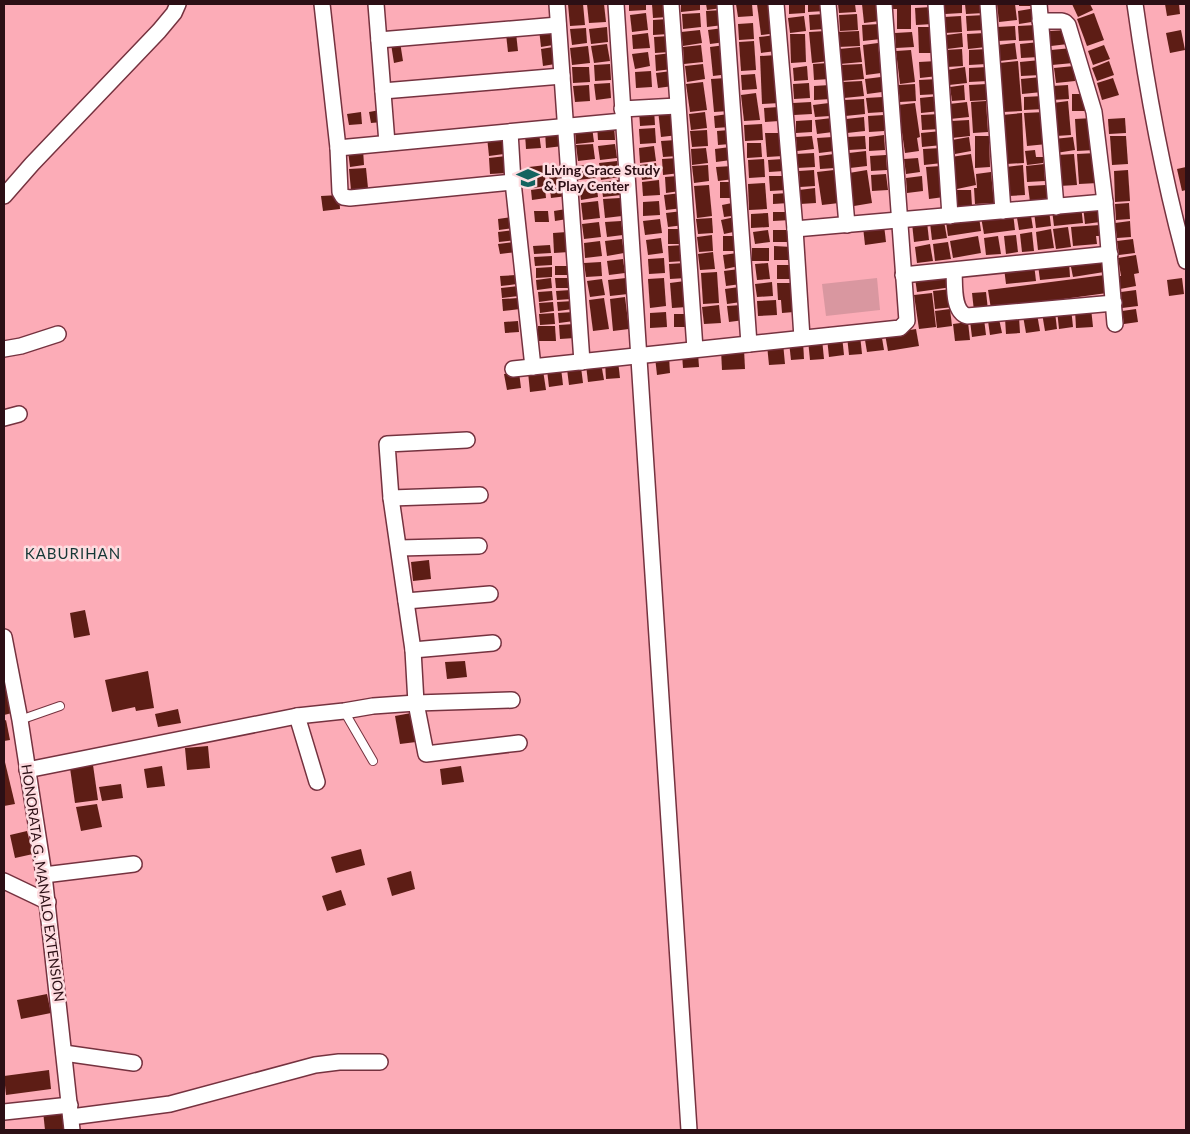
<svg xmlns="http://www.w3.org/2000/svg" width="1190" height="1134" font-family="Lato,sans-serif">
<style>
.green{fill:#d997a0}
.building{fill:#5d1d15}
.lines{fill:none;stroke-linecap:round;stroke-linejoin:round}
.lane-casing{stroke:#75323f;stroke-width:10}
.street-casing{stroke:#75323f;stroke-width:18}
.lane{stroke:#fff;stroke-width:8}
.street{stroke:#fff;stroke-width:15}
.labels{text-anchor:middle;stroke-width:5;stroke-linejoin:round;paint-order:stroke}
.poi-label{font-size:14px;font-weight:bold;fill:#2c0f15;stroke:#fedce0;text-anchor:start}
.street-label{font-size:14px;fill:#2c0f15;stroke:#fedce0}
.neighbourhood-label{font-size:15px;letter-spacing:1px;fill:#153836;stroke:#fedce0}
</style>
<rect width="100%" height="100%" fill="#fcacb7"/>
<path class="green" d="M877,278L880,310L826,316L822,284Z"/>
<g class="building">
<path d="M568,4H583L585,25L570,26Z"/>
<path d="M587,4H604L606,22L589,23Z"/>
<path d="M629,4H646V10L629,11Z"/>
<path d="M652,4H667L668,17L653,18Z"/>
<path d="M681,4H700V10L681,12Z"/>
<path d="M706,4H722V8L707,10Z"/>
<path d="M736,4H752L753,16L738,17Z"/>
<path d="M757,4H774L777,33L761,35Z"/>
<path d="M789,4H805V13L789,14Z"/>
<path d="M808,4H824L825,11L808,12Z"/>
<path d="M838,4H855L856,12L839,13Z"/>
<path d="M862,4H878L880,21L864,23Z"/>
<path d="M892,4H911V29H897V9H892Z"/>
<path d="M944,4H962V13L945,14Z"/>
<path d="M965,4H984V13L966,14Z"/>
<path d="M997,4H1015L1017,20L999,22Z"/>
<rect x="1019" y="4" width="17" height="2"/>
<path d="M1072,4H1090L1093,10L1078,17Z"/>
<path d="M1165,4H1179L1180,14L1167,16Z"/>
<path d="M932,7L933,24L916,25L915,8Z"/>
<path d="M1036,8L1038,21L1019,24L1018,11Z"/>
<path d="M722,10L723,25L707,27L706,11Z"/>
<path d="M646,13L648,30L632,32L630,15Z"/>
<path d="M700,13L701,27L683,29L682,14Z"/>
<path d="M1094,13L1104,40L1087,46L1077,19Z"/>
<path d="M824,14L825,29L810,30L809,15Z"/>
<path d="M857,14L858,30L840,31L839,15Z"/>
<path d="M985,15L986,30L967,31L966,16Z"/>
<path d="M804,16L806,31L790,33L788,18Z"/>
<path d="M961,16L962,32L945,33L944,17Z"/>
<path d="M668,19L669,34L653,35V20Z"/>
<path d="M753,23L754,39L739,40L738,24Z"/>
<path d="M880,24L881,39L863,41L862,25Z"/>
<path d="M1036,25L1037,40L1019,41L1018,26Z"/>
<path d="M1015,26L1016,40L998,41L997,27Z"/>
<path d="M607,27L608,42L591,44L589,29Z"/>
<path d="M918,27H934L935,53H919Z"/>
<path d="M550,28L553,45L541,47L539,29Z"/>
<path d="M586,28L587,43L572,45L570,29Z"/>
<path d="M723,28L725,42L710,44L708,30Z"/>
<path d="M700,30L702,43L683,46L681,32Z"/>
<path d="M1067,30L1068,44L1051,46L1049,31Z"/>
<path d="M1181,30L1185,50L1170,53L1166,33Z"/>
<path d="M826,31L829,61L812,63L809,32Z"/>
<path d="M859,31L860,46L838,47L837,32Z"/>
<path d="M912,32L914,47L896,48L895,33Z"/>
<path d="M516,33L518,51L508,52L506,34Z"/>
<path d="M648,33L650,48L633,49L632,35Z"/>
<path d="M962,33L963,47L947,49L946,35Z"/>
<path d="M985,33L986,47L968,49L967,34Z"/>
<path d="M790,34H805L806,62L791,63Z"/>
<path d="M775,35L776,51L761,53L759,37Z"/>
<path d="M669,36L670,52L655,53L654,37Z"/>
<path d="M754,41L756,70L741,71L739,42Z"/>
<path d="M400,42L403,61L394,63L391,44Z"/>
<path d="M1039,42V57L1021,58L1020,44Z"/>
<path d="M878,43L881,73L866,75L863,45Z"/>
<path d="M1015,43L1017,59L1000,61L998,45Z"/>
<path d="M607,44L610,61L594,63L591,46Z"/>
<path d="M701,45L703,62L684,64L683,47Z"/>
<path d="M725,45L729,74L713,76L710,47Z"/>
<path d="M1104,45L1110,59L1093,65L1088,51Z"/>
<path d="M588,46L590,63L572,65L570,48Z"/>
<path d="M553,47L555,64L543,66L541,49Z"/>
<path d="M860,47L862,62L840,64L839,49Z"/>
<path d="M1072,48L1073,63L1052,65L1051,50Z"/>
<path d="M962,49L963,66L947,67L946,50Z"/>
<path d="M987,49V64L969,65V50Z"/>
<path d="M911,50L915,82L900,84L896,51Z"/>
<path d="M648,52L650,66L635,69L632,54Z"/>
<path d="M671,53L672,69L656,71L655,55Z"/>
<path d="M777,55L780,103L762,104L760,56Z"/>
<path d="M1040,60L1041,75L1021,76L1020,62Z"/>
<path d="M937,61L938,76L920,78L919,62Z"/>
<path d="M1018,61L1022,111L1003,112L999,63Z"/>
<path d="M1109,61L1114,75L1097,81L1092,68Z"/>
<path d="M828,63L830,79L814,80L813,64Z"/>
<path d="M610,64L611,80L595,81L594,65Z"/>
<path d="M703,64L705,79L687,82L685,66Z"/>
<path d="M862,64L864,79L841,81L840,65Z"/>
<path d="M807,66L808,80L794,81L793,68Z"/>
<path d="M1074,66L1075,81L1056,83L1054,68Z"/>
<path d="M572,67H589L590,82L573,83Z"/>
<path d="M965,67L967,83L949,85L947,70Z"/>
<path d="M987,67L988,81L969,82V68Z"/>
<path d="M651,71L652,87L636,88L635,72Z"/>
<path d="M671,71L673,86L658,88L656,73Z"/>
<path d="M755,74L757,89L742,90L741,75Z"/>
<path d="M881,77L882,92L867,94L865,79Z"/>
<path d="M1041,77L1042,92L1022,94L1021,79Z"/>
<path d="M726,78L729,111L714,112L711,79Z"/>
<path d="M1113,78L1119,95L1102,100L1097,83Z"/>
<path d="M938,79L939,94L920,95L919,80Z"/>
<path d="M862,81L864,96L844,98L842,82Z"/>
<path d="M703,82L707,110L690,112L686,84Z"/>
<path d="M610,83L611,98L596,100L594,84Z"/>
<path d="M809,83L810,98L794,99L793,84Z"/>
<path d="M915,84L916,101L900,102L898,85Z"/>
<path d="M987,84L988,100L970,101L969,85Z"/>
<path d="M589,85L590,101L575,102L573,86Z"/>
<path d="M830,85L831,99L814,100V86Z"/>
<path d="M964,85L965,100L952,101L950,87Z"/>
<path d="M1068,85L1069,99L1052,100V86Z"/>
<path d="M756,93L760,120L744,121L741,95Z"/>
<rect x="1072" y="94" width="13" height="17"/>
<path d="M939,96L940,111L921,113L920,98Z"/>
<path d="M1043,96L1044,109L1024,110V97Z"/>
<path d="M883,97L884,112L868,113L866,98Z"/>
<path d="M864,99L865,114L845,116L844,100Z"/>
<path d="M986,101L988,132L973,133L971,102Z"/>
<path d="M1068,101L1071,135L1056,136L1053,103Z"/>
<path d="M811,102L812,114L794,115L793,103Z"/>
<path d="M967,102L969,117L950,119L949,104Z"/>
<path d="M829,103L830,116L815,117L813,105Z"/>
<path d="M915,103L920,137L917,138L919,151L905,153L898,105Z"/>
<path d="M779,107V121L765,122L764,108Z"/>
<path d="M674,108L678,135L661,137L658,110Z"/>
<path d="M654,109L655,125L640,126L639,111Z"/>
<path d="M380,110L382,122L371,123L369,112Z"/>
<path d="M361,112L362,124L349,125L347,114Z"/>
<path d="M705,112L707,128L691,130L689,114Z"/>
<path d="M1045,112L1047,144L1027,146L1024,113Z"/>
<path d="M1022,113L1024,163L1006,164L1002,115Z"/>
<path d="M728,114L730,127L715,128L714,116Z"/>
<path d="M940,114L941,129L922,130L921,115Z"/>
<path d="M884,115V131L869,132L868,116Z"/>
<path d="M864,117L865,131L847,133L846,119Z"/>
<path d="M832,118L833,132L817,134L815,120Z"/>
<path d="M1093,118L1095,150L1077,151L1075,119Z"/>
<path d="M1125,118L1126,133L1109,134L1108,119Z"/>
<path d="M812,120V132L796,133V121Z"/>
<path d="M969,120L970,136L952,138L951,121Z"/>
<path d="M762,124L763,140L745,141L744,125Z"/>
<path d="M597,125H614L615,140H598Z"/>
<path d="M592,127L594,142L576,144L575,128Z"/>
<path d="M655,128L656,143L640,144L639,129Z"/>
<path d="M562,130L563,146L546,148L545,131Z"/>
<path d="M707,130L708,146L692,147L690,131Z"/>
<path d="M729,130L730,144L718,145L717,131Z"/>
<path d="M941,131L942,145L922,147L921,133Z"/>
<path d="M539,133L541,148L526,149L525,134Z"/>
<path d="M765,133H782L783,156L767,157Z"/>
<path d="M884,135L885,150L869,151V137Z"/>
<path d="M502,136L504,154L489,156L487,137Z"/>
<path d="M812,136L814,149L797,151L796,137Z"/>
<path d="M865,136L866,149L848,150L847,137Z"/>
<path d="M975,136H989L990,167L975,168Z"/>
<path d="M1110,136H1126L1128,164L1112,165Z"/>
<path d="M833,137L835,151L819,153L817,138Z"/>
<path d="M969,137L971,151L955,154L952,140Z"/>
<path d="M1073,137L1075,150L1056,153L1054,139Z"/>
<path d="M676,140L678,156L663,157L661,141Z"/>
<path d="M747,143H761L762,157L747,158Z"/>
<path d="M593,144L595,159L578,161L576,145Z"/>
<path d="M615,144L617,158L600,160L598,146Z"/>
<path d="M654,146L656,161L640,163L639,148Z"/>
<path d="M730,147L731,160L716,162L715,149Z"/>
<path d="M706,148L708,163L692,165L691,149Z"/>
<path d="M941,148L942,163L924,165L923,149Z"/>
<path d="M363,149L364,165L350,167L348,151Z"/>
<path d="M1035,150L1036,157H1043V163L1027,165L1025,151Z"/>
<path d="M866,151L867,166L850,168L849,153Z"/>
<path d="M814,153L815,167L797,168L796,154Z"/>
<path d="M1096,153L1098,183L1079,184L1077,154Z"/>
<path d="M834,154L835,168L820,169L819,156Z"/>
<path d="M971,154L976,185L957,189L951,157Z"/>
<path d="M1074,154L1077,185L1059,186L1057,155Z"/>
<path d="M886,155L887,170L871,171L870,156Z"/>
<path d="M506,156L508,173L490,174L489,158Z"/>
<path d="M678,158L680,173L663,175L662,159Z"/>
<path d="M918,158L920,172L906,174L904,159Z"/>
<path d="M764,159L765,177L749,178L748,160Z"/>
<path d="M783,159L784,171L769,172L768,160Z"/>
<path d="M617,161L619,177L601,180L599,163Z"/>
<path d="M656,163L658,178L642,180L640,165Z"/>
<path d="M594,164L596,178L578,180L577,166Z"/>
<path d="M1044,164L1045,181L1027,182L1026,166Z"/>
<path d="M546,165L547,174L530,176L529,167Z"/>
<path d="M708,165L709,181L694,183L692,166Z"/>
<path d="M1023,165L1025,195L1009,196L1006,167Z"/>
<path d="M732,166L734,179L718,181L716,167Z"/>
<path d="M941,166L944,197L929,199L926,167Z"/>
<path d="M1186,167V190L1182,191L1177,169Z"/>
<path d="M366,168L368,188L351,190L349,169Z"/>
<path d="M814,170L815,186L800,187L799,171Z"/>
<path d="M834,170L839,203L822,205L817,172Z"/>
<path d="M867,170L872,203L854,206L849,173Z"/>
<path d="M1128,170L1130,201L1115,202L1114,171Z"/>
<path d="M991,172L994,203L975,204L974,188H977L976,174Z"/>
<path d="M886,174L888,190L872,191L871,175Z"/>
<path d="M564,175L565,185L550,186L549,176Z"/>
<path d="M545,176L546,186L533,188L532,177Z"/>
<path d="M678,176L680,191L666,193L665,177Z"/>
<path d="M769,176H787V190L770,191Z"/>
<path d="M922,176L923,191L907,193L906,178Z"/>
<path d="M619,180L621,195L603,197L601,182Z"/>
<path d="M659,180L660,195L643,196L642,182Z"/>
<path d="M596,182L598,197L581,200L579,185Z"/>
<rect x="720" y="182" width="12" height="16"/>
<path d="M765,183L767,209L749,210L748,184Z"/>
<path d="M709,185L712,216L697,218L694,186Z"/>
<path d="M1046,185L1047,200L1030,202L1028,186Z"/>
<path d="M566,187L567,196L551,198L550,189Z"/>
<path d="M545,188L546,198L532,200L531,190Z"/>
<path d="M815,188L816,203L800,204L799,190Z"/>
<path d="M956,190H971L972,206H957Z"/>
<path d="M681,193L683,208L666,210L664,195Z"/>
<path d="M788,193L789,203L773,204V194Z"/>
<path d="M339,195L340,209L323,211L321,196Z"/>
<path d="M620,198L622,216L605,218L603,199Z"/>
<path d="M598,201L600,218L583,220L581,203Z"/>
<path d="M659,201L660,215L643,216V202Z"/>
<path d="M737,202L739,215L724,217L722,205Z"/>
<path d="M1129,203L1130,219L1116,220L1115,204Z"/>
<path d="M1098,204L1100,222L1085,224L1083,206Z"/>
<path d="M1081,206L1083,223L1054,226L1052,210Z"/>
<path d="M566,209L567,219L555,221L554,211Z"/>
<path d="M1030,210L1033,228L1019,230L1016,212Z"/>
<path d="M1049,210L1051,226L1036,228L1034,212Z"/>
<path d="M534,211H548L549,222H535Z"/>
<path d="M682,211L684,225L668,227L666,213Z"/>
<path d="M773,212H790L791,220L773,221Z"/>
<path d="M768,213L769,227L751,228V214Z"/>
<path d="M1013,213L1015,230L984,234L981,217Z"/>
<path d="M512,217L514,228L499,230L498,219Z"/>
<path d="M735,217L738,231L724,234L721,220Z"/>
<path d="M979,217L981,231L948,236L946,222Z"/>
<path d="M712,218L713,233L698,234L696,219Z"/>
<path d="M660,219L662,233L645,235L643,221Z"/>
<path d="M621,221L623,235L607,237L605,222Z"/>
<path d="M944,221L947,238L932,240L930,223Z"/>
<path d="M1130,221L1131,237L1117,238L1115,223Z"/>
<path d="M599,222L601,237L584,239L582,224Z"/>
<path d="M927,222L929,240L914,242L912,223Z"/>
<path d="M884,225L886,242L865,245L863,227Z"/>
<path d="M1100,225L1101,236H1096L1097,244L1073,246L1071,227Z"/>
<path d="M1068,227L1071,247L1056,249L1053,229Z"/>
<path d="M668,229H683L684,244H668Z"/>
<path d="M1051,229L1054,248L1038,250L1036,232Z"/>
<path d="M514,230L515,240L499,242L498,232Z"/>
<path d="M768,230L770,242L755,244L753,232Z"/>
<rect x="773" y="230" width="17" height="12"/>
<path d="M567,232L569,252L554,253L553,233Z"/>
<path d="M1032,232L1034,251L1022,252L1020,234Z"/>
<path d="M712,235L713,251L699,252L697,237Z"/>
<path d="M1016,235L1018,252L1006,254L1004,236Z"/>
<rect x="723" y="236" width="14" height="15"/>
<path d="M978,236L981,253L953,258L950,241Z"/>
<path d="M998,236L1001,254L986,255L984,238Z"/>
<path d="M661,238L663,253L648,255L646,240Z"/>
<path d="M622,239L624,253L607,256L605,241Z"/>
<path d="M1133,239L1135,253L1119,255L1117,241Z"/>
<path d="M600,241L602,256L585,258L584,243Z"/>
<path d="M515,242L517,252L500,254L498,244Z"/>
<path d="M948,242L951,259L935,261L933,244Z"/>
<path d="M930,244L933,261L917,263L915,247Z"/>
<path d="M550,245L551,253L534,254L533,246Z"/>
<path d="M684,245L685,261L669,262L668,246Z"/>
<path d="M774,246L792,247V260H774Z"/>
<rect x="752" y="248" width="17" height="13"/>
<path d="M713,252L715,269L700,270L698,254Z"/>
<path d="M737,253L739,266L725,269L723,255Z"/>
<path d="M1136,255L1139,273L1134,274L1136,286L1120,289L1118,276H1121L1118,258Z"/>
<path d="M552,256V265L535,266L534,257Z"/>
<path d="M1102,256L1104,272L1073,277L1070,262Z"/>
<path d="M664,258L665,273L649,274L648,259Z"/>
<path d="M623,259L625,273L609,275L607,261Z"/>
<path d="M601,262L602,276L586,277L584,263Z"/>
<path d="M1069,262L1070,277L1040,280L1038,265Z"/>
<path d="M684,263L686,278L670,279L669,264Z"/>
<path d="M768,263L770,279L757,280L755,264Z"/>
<path d="M1034,264L1036,281L1006,284L1004,268Z"/>
<rect x="777" y="265" width="17" height="14"/>
<path d="M555,266H572L573,275H555Z"/>
<path d="M552,267V277L536,278V268Z"/>
<path d="M739,269L741,284L726,286L724,271Z"/>
<path d="M717,272L719,303L703,304L701,273Z"/>
<path d="M950,272L952,287L917,292L915,278Z"/>
<path d="M516,275L517,284L501,286L500,276Z"/>
<path d="M1105,275L1107,293L991,309L988,290Z"/>
<path d="M551,278L552,288L537,290L536,280Z"/>
<path d="M555,278H571V288H556Z"/>
<path d="M626,278L628,294L610,296L608,280Z"/>
<path d="M664,278L666,306L650,308L648,279Z"/>
<path d="M1182,278L1184,294L1169,296L1167,280Z"/>
<path d="M602,279L605,295L590,297L587,281Z"/>
<path d="M685,281L687,307L672,308L670,283Z"/>
<path d="M772,282L773,296L757,297L755,284Z"/>
<path d="M777,283H794V312L782,313L781,300H778Z"/>
<path d="M518,286L519,296L502,298L501,288Z"/>
<path d="M739,287L741,302L727,304L725,289Z"/>
<path d="M952,289L954,307L935,309L933,291Z"/>
<path d="M571,290L572,299L557,300L556,291Z"/>
<path d="M1136,290L1138,306L1122,308L1121,292Z"/>
<path d="M552,291L553,300L539,302L538,292Z"/>
<path d="M986,292L988,310L974,311L972,293Z"/>
<path d="M932,293L936,327L919,329L914,295Z"/>
<path d="M625,297L629,329L613,331L610,299Z"/>
<path d="M518,298L520,309L503,311L502,299Z"/>
<path d="M604,298L609,329L593,331L589,300Z"/>
<path d="M776,300L777,315L758,316L757,301Z"/>
<path d="M573,301V309L558,311L557,302Z"/>
<path d="M553,302L554,311L540,313L539,303Z"/>
<path d="M719,305L721,323L704,324L702,307Z"/>
<path d="M742,305L744,320L729,322L727,306Z"/>
<path d="M1071,308L1073,327L1059,329L1057,310Z"/>
<path d="M1091,308L1093,327L1076,328L1075,310Z"/>
<path d="M950,309L952,326L937,328L935,311Z"/>
<path d="M1136,309L1138,322L1124,324L1122,311Z"/>
<path d="M573,312L574,321L559,323L558,313Z"/>
<path d="M666,312L667,327L650,328V313Z"/>
<path d="M1055,312L1057,329L1045,331L1042,313Z"/>
<path d="M554,313L555,324L540,325L539,314Z"/>
<path d="M674,314H688L689,327H674Z"/>
<path d="M1037,314L1040,331L1026,333L1023,316Z"/>
<path d="M1019,317L1020,333L1006,334L1005,318Z"/>
<path d="M984,319L986,335L972,337L970,321Z"/>
<path d="M999,319L1002,333L990,335L988,321Z"/>
<path d="M518,321L519,332L505,333L504,322Z"/>
<path d="M968,322L970,340L955,341L953,324Z"/>
<path d="M574,324L575,338L560,339L559,325Z"/>
<path d="M538,326H555L556,341H538Z"/>
<path d="M916,329L919,346L888,351L885,334Z"/>
<path d="M881,332L884,350L867,352L864,334Z"/>
<path d="M860,335L862,354L849,355L847,336Z"/>
<path d="M842,336L844,355L829,357L827,338Z"/>
<path d="M822,339L824,359L810,360L808,340Z"/>
<path d="M803,341L804,359L791,360L789,342Z"/>
<path d="M783,343L785,364L769,365L767,345Z"/>
<path d="M744,349L745,369L722,370L721,350Z"/>
<path d="M698,353L699,367L683,368L682,354Z"/>
<path d="M669,356L670,373L657,375L655,357Z"/>
<path d="M618,361L620,378L606,379L605,362Z"/>
<path d="M601,363L604,380L588,382L586,365Z"/>
<path d="M581,367L583,383L569,385L567,369Z"/>
<path d="M561,368L563,385L549,387L547,370Z"/>
<path d="M543,370L546,390L530,392L528,372Z"/>
<path d="M519,372L521,388L507,390L504,374Z"/>
<path d="M429,560L431,579L413,581L411,562Z"/>
<path d="M85,610L90,635L74,638L70,613Z"/>
<path d="M465,661L467,677L447,679L445,662Z"/>
<path d="M148,671L154,708L136,711L135,707L112,712L105,680Z"/>
<path d="M4,687H5L12,713L4,715Z"/>
<path d="M178,709L181,723L158,727L155,714Z"/>
<path d="M411,713L416,742L400,744L395,716Z"/>
<path d="M6,720L10,740L4,741V721Z"/>
<path d="M208,746L210,768L187,770L185,748Z"/>
<path d="M4,758L15,804L4,806Z"/>
<path d="M93,765L98,800L75,803L70,768Z"/>
<path d="M162,766L165,786L147,788L144,769Z"/>
<path d="M461,766L464,782L442,785L440,769Z"/>
<path d="M121,784L123,798L102,801L99,787Z"/>
<path d="M97,804L102,827L81,831L76,807Z"/>
<path d="M27,831L33,854L15,858L10,835Z"/>
<path d="M361,849L365,865L336,873L331,857Z"/>
<path d="M411,871L415,889L392,896L387,878Z"/>
<path d="M341,890L346,905L327,911L322,896Z"/>
<path d="M47,994L51,1013L21,1019L17,1000Z"/>
<path d="M49,1070L51,1089L6,1095L4,1076Z"/>
<path d="M62,1109L64,1130H45L43,1111Z"/>
</g>
<g class="lines">
<defs>
<g id="lane">
<path d="M344,711L373,761"/>
<path d="M20,720L60,706"/>
</g>
<g id="street">
<path d="M322,4L338,148L340,192L343,197L350,198L513,182"/>
<path d="M376,4L387,143"/>
<path d="M557,4L582,362"/>
<path d="M616,4L689,1130"/>
<path d="M671,4L695,349"/>
<path d="M725,4L749,344"/>
<path d="M776,4L795,229L802,338"/>
<path d="M828,4L847,225"/>
<path d="M936,4L950,216"/>
<path d="M988,4L1003,211"/>
<path d="M1039,4L1056,207"/>
<path d="M1135,4C1147,90 1163,177 1186,261"/>
<path d="M1040,21H1062L1065,22L1068,25L1094,112L1105,202L1115,324"/>
<path d="M379,40L558,25"/>
<path d="M383,91L562,76"/>
<path d="M622,109L677,106"/>
<path d="M510,132L513,182L533,367"/>
<path d="M338,148L623,121"/>
<path d="M4,196L32,164L159,31L174,13L178,4"/>
<path d="M795,229L1105,202"/>
<path d="M954,271C955,284 952,311 967,316L1114,303"/>
<path d="M903,275L1110,254"/>
<path d="M4,349L21,346L58,334"/>
<path d="M513,369L900,328L907,321L884,4"/>
<path d="M4,418L19,414"/>
<path d="M467,440L387,444L391,498L413,650L416,703L426,754L519,743"/>
<path d="M391,498L480,495"/>
<path d="M399,548L479,546"/>
<path d="M406,601L490,594"/>
<path d="M4,637L20,720L44,875L72,1130"/>
<path d="M413,650L493,643"/>
<path d="M297,716L317,782"/>
<path d="M27,770L297,716L344,711L373,706L416,703L512,700"/>
<path d="M44,875L134,864"/>
<path d="M4,881L48,902"/>
<path d="M64,1053L134,1063"/>
<path d="M4,1112L70,1105"/>
<path d="M71,1117L170,1104L315,1065L339,1062H380"/>
</g>
</defs>
<use href="#lane" class="lane-casing"/>
<use href="#street" class="street-casing"/>
<use href="#lane" class="lane"/>
<use href="#street" class="street"/>
</g>
<defs>
<symbol id="school-bare" viewBox="-9 -9 18 18"><path d="M0-5L7-2L0 1L-7-2ZM-4 1L0 2.5L4 1V4Q0 6-4 4Z" fill="#14635f" stroke="#fedce0" stroke-width="2.5" paint-order="stroke"/></symbol>
</defs>
<g fill-rule="evenodd">
<use href="#school-bare" x="512" y="162" width="32" height="32"/>
</g>
<g class="labels">
<g class="poi-label">
<text x="544" y="175">Living Grace Study<tspan x="544" dy="16">&amp; Play Center</tspan></text>
</g>
<g class="street-label">
<text transform="translate(43 883) rotate(82)" y="5">HONORATA G. MANALO EXTENSION</text>
</g>
<g class="neighbourhood-label">
<text x="73" y="559">KABURIHAN</text>
</g>
</g>
<rect width="1190" height="1134" fill="none" stroke="#2c0f15" stroke-width="10"/>
</svg>
